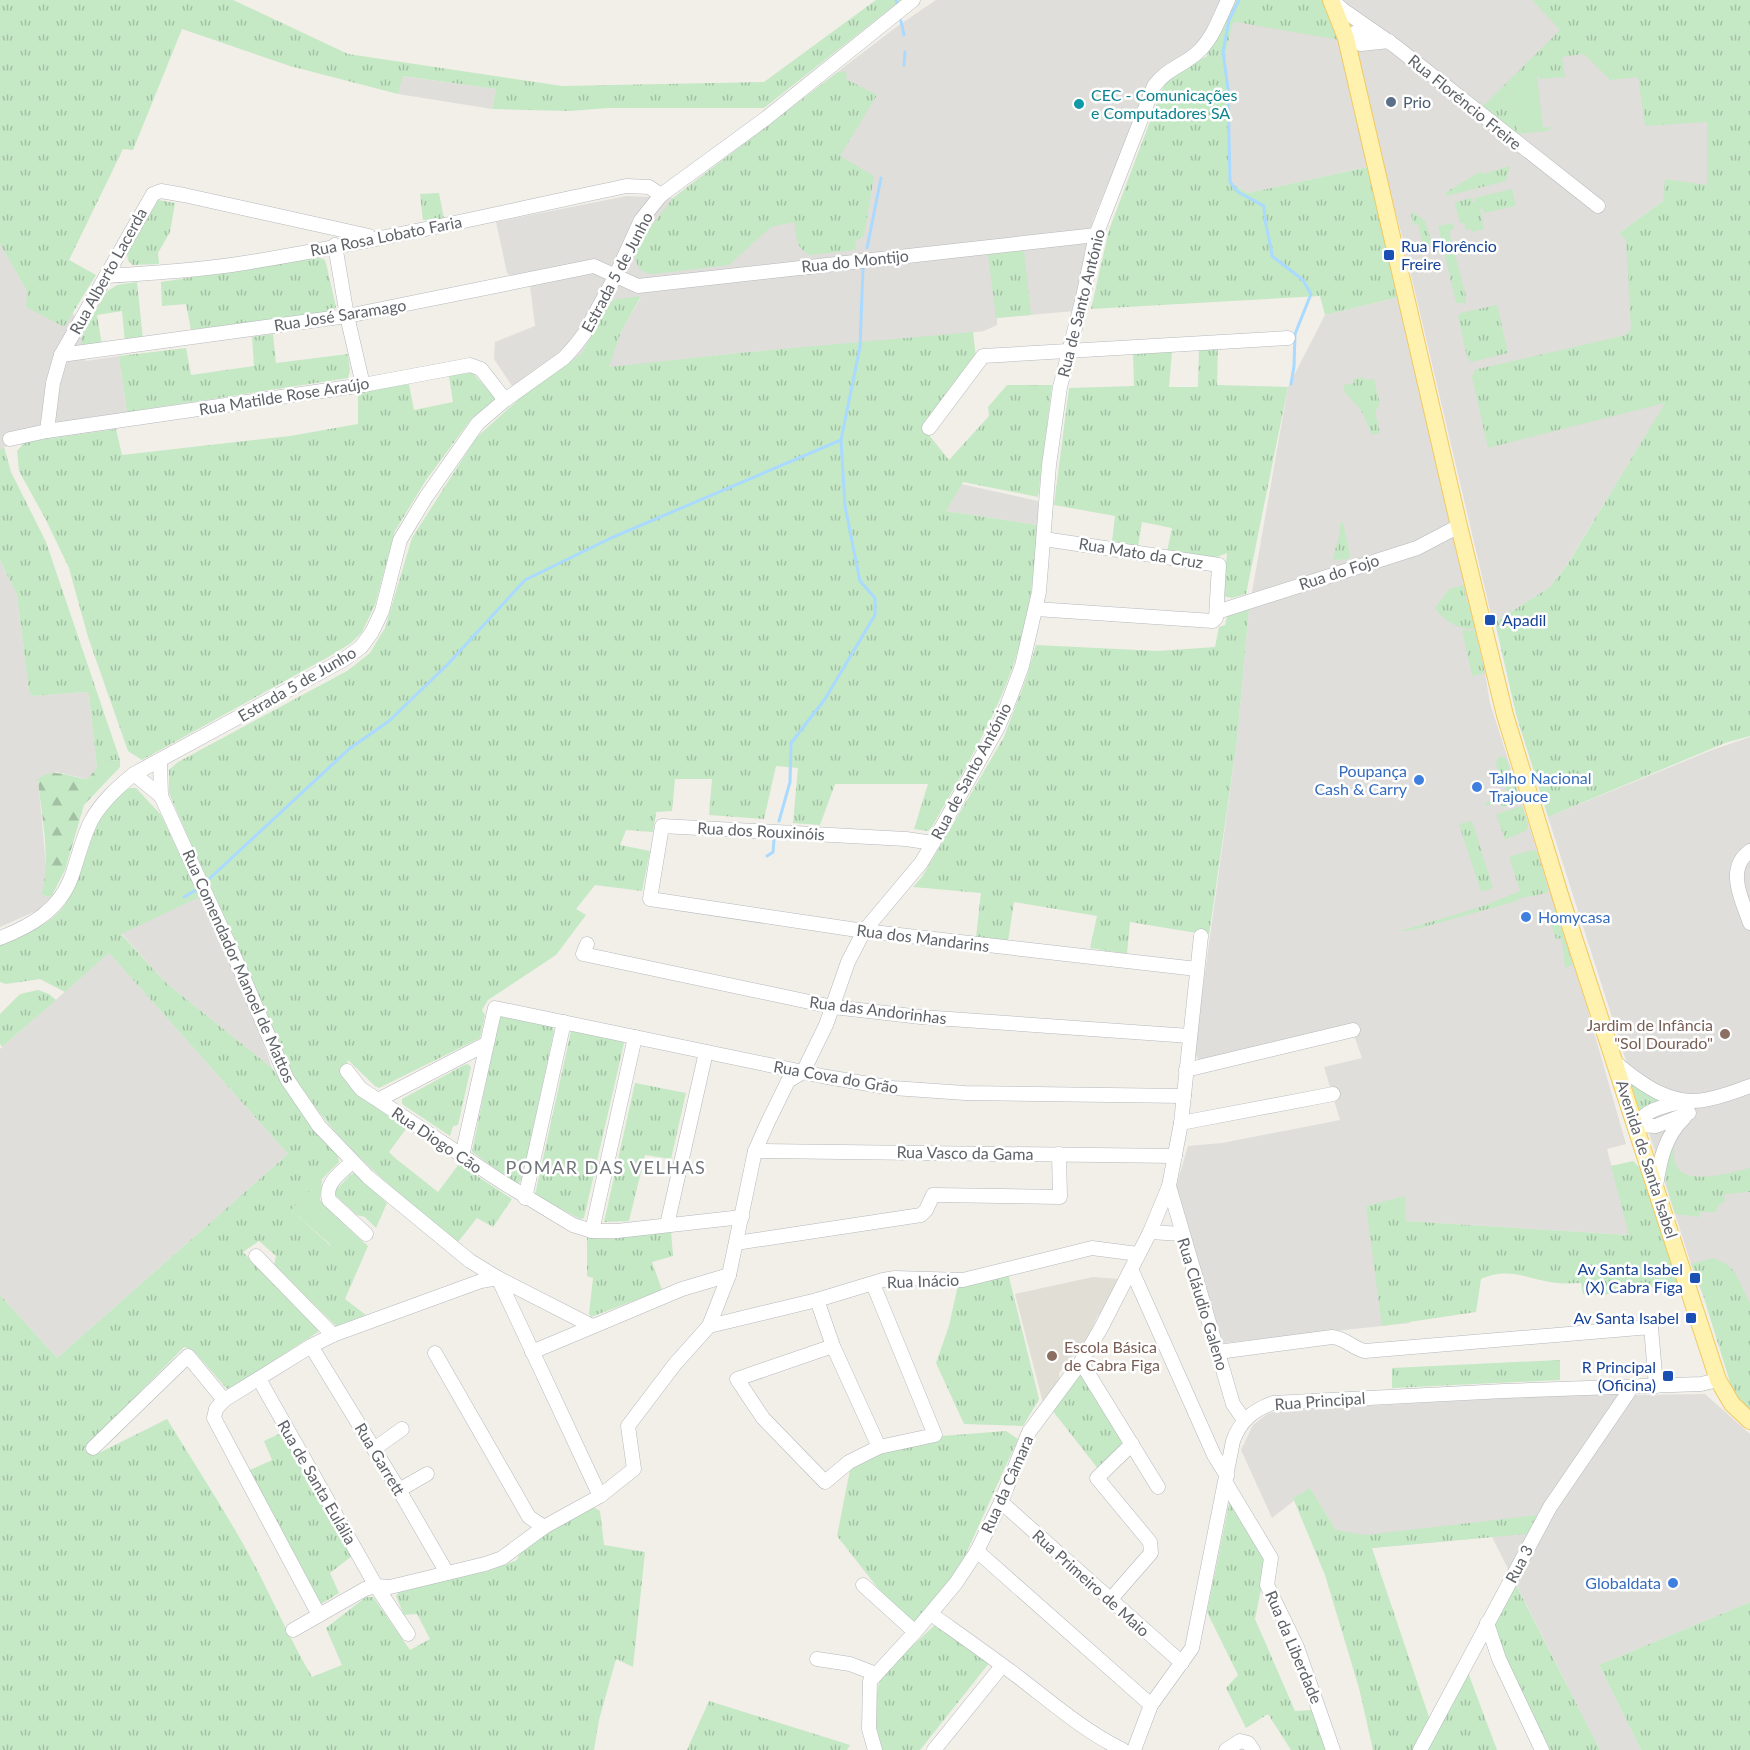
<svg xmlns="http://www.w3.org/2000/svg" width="1750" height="1750" font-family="Lato,sans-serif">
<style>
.industrial{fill:#e0deda}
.education{fill:#e1ded6}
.grass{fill:url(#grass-tufts)}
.forest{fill:url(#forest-firs)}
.garden{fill:#c5e8c5}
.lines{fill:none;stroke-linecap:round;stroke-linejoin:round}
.stream{stroke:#aadaff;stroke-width:3}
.minor-casing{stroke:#b5b8bc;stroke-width:15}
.major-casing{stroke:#f2c960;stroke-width:18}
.minor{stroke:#fff;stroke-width:14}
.major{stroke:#fff2af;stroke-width:16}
.service-dot{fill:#5c6f8a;stroke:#fff;stroke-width:2}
.culture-dot{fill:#0f9aa8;stroke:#fff;stroke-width:2}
.transit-dot{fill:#1a4fb4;stroke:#fff;stroke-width:2}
.shop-dot{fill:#3f7fe0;stroke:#fff;stroke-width:2}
.education-dot{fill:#8d6e63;stroke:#fff;stroke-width:2}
.labels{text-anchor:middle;stroke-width:5;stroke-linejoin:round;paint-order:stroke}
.culture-label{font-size:16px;fill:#0d838f;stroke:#fff;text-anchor:start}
.service-label{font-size:16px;fill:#4e5e75;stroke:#fff;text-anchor:start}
.street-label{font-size:16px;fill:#5f6368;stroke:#fff}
.transit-label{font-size:16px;fill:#164399;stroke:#fff;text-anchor:end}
.shop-label{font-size:16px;fill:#366cbe;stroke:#fff;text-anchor:end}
.education-label{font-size:16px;fill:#785e54;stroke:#fff;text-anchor:end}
.neighbourhood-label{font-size:18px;letter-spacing:1.5px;fill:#70757a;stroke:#fff}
</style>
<defs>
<pattern id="grass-tufts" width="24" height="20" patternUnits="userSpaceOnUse" patternTransform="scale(1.5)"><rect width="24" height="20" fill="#c5e8c5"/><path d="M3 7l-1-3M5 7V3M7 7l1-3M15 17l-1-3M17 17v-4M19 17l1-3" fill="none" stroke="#a3c0a4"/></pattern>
<pattern id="forest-firs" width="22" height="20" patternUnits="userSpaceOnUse" patternTransform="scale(1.5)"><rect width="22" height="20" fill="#c5e8c5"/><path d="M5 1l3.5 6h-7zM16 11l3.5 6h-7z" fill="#a3c0a4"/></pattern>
</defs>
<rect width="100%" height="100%" fill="#f1efe8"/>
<g class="industrial">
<path d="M0,0L55,288L85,331L81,338L85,361L119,356L127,412L116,429L25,442L4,447L0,450V244L27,291Z"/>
<path d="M936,0H1228L1200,48L1143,99L1093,220L1074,311L997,318V325L984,331L962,334L738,353L608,368L621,332L641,297L612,300L581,354L520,398L494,359L495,342L535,326L530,286L507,273L496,222L627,196L673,198L899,25Z"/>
<path d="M1324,0H1534L1610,80L1638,76L1707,122V185L1663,201L1619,233L1718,327L1666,402L1566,566L1550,587L1493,623L1401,232L1390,192L1368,167L1248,193L1229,182L1226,53L1233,22Z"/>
<path d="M402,76L496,89L492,109L398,94Z"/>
<path d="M1403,296L1485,673L1490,703L1586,1004L1626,1144L1607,1149L1630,1235L1405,1221V1197L1366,1206L1410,1323L1223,1343L1176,1187L1188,1146L1222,1143L1340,1120L1324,1067L1362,1058L1350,1024L1201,1062L1194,1053L1237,740L1249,609L1288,387L1325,315Z"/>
<path d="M961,484L1038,501V525L946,511Z"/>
<path d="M0,560L17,595L29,692L33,696L87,692L89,695L97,769L87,779L57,772L38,779L46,866L45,882L41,895L51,897L38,910L0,927Z"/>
<path d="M1750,737V1314L1703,1295L1691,1264L1548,817L1712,750Z"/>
<path d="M200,897L247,999L272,1068L165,982L121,933Z"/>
<path d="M109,953L288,1154L57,1358L0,1295V1049Z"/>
<path d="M1614,1392L1637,1395L1705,1394L1750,1434V1602L1599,1665L1641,1750H1600L1492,1537L1372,1548L1336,1530L1310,1488L1272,1518L1241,1450L1253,1425L1267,1414L1277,1411Z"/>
</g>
<path class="education" d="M1093,1277L1119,1279L1104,1314L1098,1315L1087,1339L1059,1373L1060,1380L1043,1403L1015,1294Z"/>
<g class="grass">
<path d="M0,0H233L348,54L562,86L764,82L876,0H901L764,108H608L569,111L492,109L496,89L403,76L398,94L290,66L182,29L133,150L123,149L69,260L96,275L64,327L26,307L27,291L0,244Z"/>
<path d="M1232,0H1324L1340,40L1236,22L1233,23L1226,53L1229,182L1248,193L1368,167L1403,296L1325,315L1320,296L1091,309L1109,230L1163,87L1169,77L1207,56L1206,51Z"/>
<path d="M1532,0H1750V736L1725,743L1548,817L1516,714L1495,622L1550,587L1567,565L1665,403L1488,448L1472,377L1474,371L1478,369L1626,335L1631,329L1626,240L1619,233L1663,201L1665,179L1707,185V122L1645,126L1638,77L1610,80L1584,54L1562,57L1565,77L1540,79L1539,76L1511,80L1517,131L1551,127L1548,131L1517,134L1483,106L1560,30Z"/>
<path d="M843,71L847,74L846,79L877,95L840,156L874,176L864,236L855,242L856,250L810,255C795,248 797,236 794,222L771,227L729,265L654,274H649L639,269L634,255L638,243L673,198L838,72Z"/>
<path d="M1510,166L1506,181L1446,196L1445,193L1481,171L1483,174Z"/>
<path d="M1512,189L1516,206L1484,213L1483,209H1480L1484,229L1472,232L1471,229L1466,230L1464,223H1460L1455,204L1456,202L1471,198L1472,202L1475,201L1474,198Z"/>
<path d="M439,193L444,219L423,220L420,194Z"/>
<path d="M158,200L175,203L170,232L158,253L159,264L132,265L128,260L127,254Z"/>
<path d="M1413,212L1425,221L1432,244H1423L1418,224L1413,225L1411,213Z"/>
<path d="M1453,223L1454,229L1450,230V236L1466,296V303H1456L1438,226Z"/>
<path d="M1024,250L1031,315L996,318L988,255Z"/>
<path d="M319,258L324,259L326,263L336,307L332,311L191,330L186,304L162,306L161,282Z"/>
<path d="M137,282L143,340L125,342L122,311L97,315L102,345L82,346L81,338L106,292L117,285Z"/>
<path d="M641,296L621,332L609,367L738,353L973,332L976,358L925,430L949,460L989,416L988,407L1007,385H1052L1038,497L963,482L946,511L1038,525C1035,575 1028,627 1010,674C990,728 960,777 932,827L928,831L914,829L928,784H835L820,825L793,823L798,768L776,766L764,819L709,815L712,779H675L672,811L656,812L653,832L626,830L620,845L650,851L642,891L595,885L576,909L586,915L556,955L488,1000L482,1010L485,1015L480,1038L379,1088L375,1086L348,1060L342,1076L362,1097L406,1129L389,1152L395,1158L438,1192L459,1164L512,1199L493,1227L477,1218L458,1242C393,1190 324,1134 284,1059L169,793V770L178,762L347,671L370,653L385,628L412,538L476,438L520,398L581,354L612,300Z"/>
<path d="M1497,305L1508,353L1471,362L1467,357L1458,316L1461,313Z"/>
<path d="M273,334L276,363L348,354L350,370L348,378L127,412L119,356L186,348L191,375L254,366L252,337Z"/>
<path d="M1199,347H1218L1217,385L1288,387L1246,594L1232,598L1223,596L1227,553L1212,559L1167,552L1172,528L1142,522L1138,546L1112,541L1115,516L1054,505L1069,388L1134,386L1133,353L1172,352L1169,387H1198Z"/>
<path d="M472,372L496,399L472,418L426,480L395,531L375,605L362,632L351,643L330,656L142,760L128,751L88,637L69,568L46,520L19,471L17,451L25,442L116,429L122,455L290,436L358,424V393L409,384L414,410L453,402L449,376Z"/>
<path d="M1363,377L1365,380L1374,379L1380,404L1375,412L1380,433L1372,435L1361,410L1345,393L1343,385L1354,383L1353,379Z"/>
<path d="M4,447L11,472L46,542L120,760L104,761L97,769L89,695L87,692L33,696L29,692L17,595L0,560V450Z"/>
<path d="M1340,523H1343L1350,555L1348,559L1333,560C1335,547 1341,535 1340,523Z"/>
<path d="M1464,585L1466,601L1469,603L1475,629C1458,630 1444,621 1435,608L1449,589Z"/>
<path d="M1249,609L1237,740L1209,935L1130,922L1127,954L1090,948L1097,916L1014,902L1008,941L976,938L981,893L913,887L922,877L1004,737L1027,676L1036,645L1158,651L1215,647L1219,627L1225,625L1227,616Z"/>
<path d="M1462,630L1475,631L1485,673L1472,676Z"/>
<path d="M1498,756L1506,758L1521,803L1502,807L1501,802L1486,806L1485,803L1508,794L1496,765Z"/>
<path d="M130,788H136L161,815L200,897L121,934L165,982L272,1068L338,1157L339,1162L291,1210L331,1246L348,1228L368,1246L345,1299L366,1315L336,1326L274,1265L276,1256L259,1241L243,1252L318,1328V1332L230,1389L226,1388L193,1350L184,1347L84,1449L99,1453L167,1419C192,1460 218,1500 242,1542C267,1586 286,1633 312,1677L342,1665L326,1628L366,1597H373L410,1650L430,1639L417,1614L404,1615L396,1596L400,1590L488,1571L517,1560L519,1555L546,1532L591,1506L600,1511L604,1545L645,1552L633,1667L616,1659L599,1720L594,1750H0V1295L57,1358L288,1154L109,953L65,992L40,979L6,984L0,982V944C24,934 51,926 66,903C90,869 88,808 130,788Z"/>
<path d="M1522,806L1528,823L1527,830L1505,840L1496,814Z"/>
<path d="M1472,821L1493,888L1481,892L1459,824Z"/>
<path d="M1532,850L1536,851L1538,855L1548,889H1547V893L1517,899V901L1413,930L1397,932L1483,906L1520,891L1509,857Z"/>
<path d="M1554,910H1555L1573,965L1565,968L1562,938L1556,939L1549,917L1554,915Z"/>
<path d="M38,990L49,994L56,1000L2,1047L0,1044V1014L20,994Z"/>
<path d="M503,1015L552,1026L554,1031L522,1180L517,1184L472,1152L499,1018Z"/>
<path d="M576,1030L621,1039L624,1043L584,1218L580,1219L535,1195L571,1031Z"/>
<path d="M468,1064L471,1067L458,1125L453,1126L450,1136L402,1104V1099L464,1065Z"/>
<path d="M1630,1080L1671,1101L1640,1113Z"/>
<path d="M635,1083L686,1093L671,1159L645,1155L629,1221L604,1222Z"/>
<path d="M1674,1144C1674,1151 1673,1160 1677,1167C1688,1186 1733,1172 1750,1168V1192L1724,1194L1725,1201L1718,1206L1716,1212H1699V1217L1675,1214C1670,1198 1663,1178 1666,1162C1668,1156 1671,1149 1674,1144Z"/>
<path d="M1633,1161L1641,1169L1679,1282L1602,1295L1583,1294L1581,1283C1573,1283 1564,1284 1557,1283C1528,1280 1510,1266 1481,1279L1476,1312L1382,1326L1366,1206L1405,1196V1221L1629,1235L1611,1166Z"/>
<path d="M354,1173L387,1203L376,1228L365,1217L357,1215L335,1195L336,1190L350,1175Z"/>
<path d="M671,1232L673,1256L652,1262L662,1290L591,1317L589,1314L593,1278L587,1276V1238L611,1239Z"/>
<path d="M1713,1258L1727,1264L1736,1274L1750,1304V1411L1733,1392L1703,1295L1691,1264Z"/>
<path d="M1008,1273L1039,1399L1023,1426L964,1424L936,1363L949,1326L958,1285Z"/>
<path d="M1560,1360V1380L1392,1388V1368Z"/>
<path d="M1085,1374L1125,1445L1099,1470L1052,1410L1077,1376Z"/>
<path d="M1006,1431L1018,1439L955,1578L916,1625L892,1606L837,1536L850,1470L884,1450L942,1436Z"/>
<path d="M281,1433L352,1556L330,1573L339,1593L321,1604L250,1470L272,1460L264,1441Z"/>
<path d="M1310,1488L1336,1530L1365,1535L1538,1515L1527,1534L1372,1548L1430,1720L1416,1750H1373L1359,1688L1325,1575L1293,1498Z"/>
<path d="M1230,1499L1267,1560L1255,1619L1295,1711L1313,1710L1329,1750H1291L1268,1714L1246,1728L1226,1688L1238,1675L1207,1612Z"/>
<path d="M1515,1583L1600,1750H1549L1495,1635L1493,1624Z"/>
<path d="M1750,1602V1750H1641L1599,1665Z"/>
<path d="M936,1624L990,1662L920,1750H881L876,1724V1697L881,1675Z"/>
<path d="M1467,1670L1497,1750H1427Z"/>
<path d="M709,1701L850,1745L847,1750H687Z"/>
</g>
<path class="forest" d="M120,760V767L84,805L65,870L51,897L41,895C52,861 41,815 38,779C53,766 71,778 87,779L104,761Z"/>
<g class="garden">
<path d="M1537,76L1543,128L1517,131L1511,79Z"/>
<path d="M322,1179L320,1200L348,1228L332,1246L291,1210Z"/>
</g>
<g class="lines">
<g class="stream">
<path d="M896,0L897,3"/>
<path d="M1239,0L1229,20L1223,52L1228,89L1230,182L1238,192L1264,206C1264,223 1270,239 1272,256L1303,280L1311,294L1295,334L1294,366L1291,384"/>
<path d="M901,21L904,35"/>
<path d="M904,65L905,52"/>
<path d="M867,248L881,178"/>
<path d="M779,821L790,782L791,743L825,699L875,615V598L860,581L845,506L841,440L860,347L863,269"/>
<path d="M767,856L773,852L774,840"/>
<path d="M208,880L349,749L389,721L448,664L525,580L611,538L841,440"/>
<path d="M184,897L196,890"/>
</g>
<defs>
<g id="minor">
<path d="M1332,0L1343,10L1395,46L1598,206"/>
<path d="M1373,31H1358L1346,38L1361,44L1389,41"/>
<path d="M335,245L347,316L363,385"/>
<path d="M106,276C154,273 203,270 251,262C377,241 501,213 626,186L649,187L661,195"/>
<path d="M61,355L347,316L594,266L638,286L1096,235"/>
<path d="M929,428L983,356L1288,338"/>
<path d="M47,431L53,383L61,355L153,194L161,191L184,195L369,236"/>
<path d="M10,439L47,431L363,385L470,365L481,369L505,400"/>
<path d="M1036,609L1213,621L1216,618L1219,565L1044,539"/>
<path d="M1217,612L1417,548L1459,526"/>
<path d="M160,761L161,796L232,951L287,1079L319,1126L368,1177L470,1261L498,1278L592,1326"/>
<path d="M134,774L161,796"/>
<path d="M933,843L906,839L662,826L650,899L864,931L1197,969"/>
<path d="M1750,851C1725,869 1742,900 1750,923"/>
<path d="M0,938C31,926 59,910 71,878C78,859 82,839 91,821C101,802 118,787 134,774L343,660L361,647L372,632L382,611L400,540L426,497L478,423L505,400L564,358L574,347L584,334L615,277L641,220L661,195L765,119L913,0"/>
<path d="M587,944L583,954L833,1007L921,1017L1190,1036"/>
<path d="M1616,1063C1642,1085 1673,1108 1709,1099C1723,1096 1737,1091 1750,1086"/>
<path d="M1186,1070L1353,1030"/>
<path d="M347,1071L361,1089L378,1100L502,1182L573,1225L592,1231H617L742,1217"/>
<path d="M378,1100L486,1044"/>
<path d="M1684,1101C1666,1106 1647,1108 1636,1125L1656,1126L1689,1113"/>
<path d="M1181,1123L1333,1094"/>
<path d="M755,1151L1175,1156"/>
<path d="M462,1156L495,1008L827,1077L893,1088L965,1093L1184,1096"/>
<path d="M352,1162C341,1173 324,1183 329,1200L366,1234"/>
<path d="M1169,1186L1233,1404L1244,1420"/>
<path d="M1656,1186C1660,1160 1665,1136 1684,1118"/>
<path d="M525,1198L564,1022"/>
<path d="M667,1225L706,1052"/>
<path d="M592,1231L635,1037"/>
<path d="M1150,1232L1182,1234"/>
<path d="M736,1243L921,1215L926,1210L933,1195L1060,1197L1059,1154"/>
<path d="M256,1256L333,1335"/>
<path d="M1132,1271L1214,1455L1227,1476"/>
<path d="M498,1278L600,1496"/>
<path d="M817,1300L833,1346L879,1447"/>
<path d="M709,1326L817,1300L883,1280L895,1278L963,1280L1092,1248L1138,1254"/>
<path d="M311,1346L399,1490L447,1573"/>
<path d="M833,1346L737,1379L763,1418L825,1482L849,1462L879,1447L935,1435L873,1284"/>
<path d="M532,1352L682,1289L729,1275"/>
<path d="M1218,1352L1332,1337C1346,1338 1353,1349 1365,1351L1651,1327L1656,1386"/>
<path d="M435,1353L529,1517L544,1527"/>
<path d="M1081,1362L1158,1487"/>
<path d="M259,1379L376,1586L408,1634"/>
<path d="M93,1448L188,1356L224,1400"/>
<path d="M374,1449L402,1429"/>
<path d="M1226,1483L1271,1558L1267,1585L1297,1647L1333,1750"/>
<path d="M399,1490L427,1474"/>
<path d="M1001,1502L1182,1663"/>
<path d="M977,1551L1151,1705"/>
<path d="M863,1585L915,1632"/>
<path d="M1110,1600L1151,1553L1150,1542L1097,1478L1132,1444"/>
<path d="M931,1614C959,1634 989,1655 1017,1676C1051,1702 1084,1731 1123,1750"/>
<path d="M319,1615L214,1418L216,1409L224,1400L311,1346L333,1335L481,1281L498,1278"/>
<path d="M1487,1623L1499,1659L1542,1750"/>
<path d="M293,1630L365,1589L376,1586L390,1587L485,1564L502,1558L544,1527L600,1496L634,1469L628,1426L675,1364L709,1326L729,1275L755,1151L767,1124L788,1081L803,1072L826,1025L848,962L864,931L921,863L933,843L998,727L1007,706L1022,666L1039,592L1049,465L1060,387L1083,297L1096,235L1154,86C1168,67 1186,65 1200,50C1213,37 1220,17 1228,0"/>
<path d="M817,1659L850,1664L876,1674"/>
<path d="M875,1750L869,1729L870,1681L915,1632L956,1583L977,1551L1001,1502L1029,1432L1081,1362L1101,1328L1150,1232L1169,1186L1181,1123L1201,936"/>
<path d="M934,1750L1002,1666"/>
<path d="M1134,1750L1151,1705L1192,1648L1233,1441C1240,1421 1253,1410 1273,1403L1504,1391L1701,1384L1718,1380"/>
<path d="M1226,1750L1240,1741L1248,1743L1253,1750"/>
<path d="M1420,1750L1550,1507L1632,1387"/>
</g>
<path id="major" d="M1331,0L1346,38L1459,526L1505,715L1561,898L1718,1380L1732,1404L1750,1421"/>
</defs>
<use href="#minor" class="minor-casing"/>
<use href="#major" class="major-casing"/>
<use href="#minor" class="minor"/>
<use href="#major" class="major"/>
</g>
<circle class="service-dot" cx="1391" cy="102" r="6"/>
<circle class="culture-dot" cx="1079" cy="104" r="6"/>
<g class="transit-dot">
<rect x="1383" y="249" width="12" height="12" rx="3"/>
<rect x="1484" y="614" width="12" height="12" rx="3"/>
<rect x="1689" y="1272" width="12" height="12" rx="3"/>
<rect x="1685" y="1312" width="12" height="12" rx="3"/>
<rect x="1662" y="1370" width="12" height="12" rx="3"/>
</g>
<g class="shop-dot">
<circle cx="1419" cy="780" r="6"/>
<circle cx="1477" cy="787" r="6"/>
<circle cx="1526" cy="917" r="6"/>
<circle cx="1673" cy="1583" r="6"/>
</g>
<g class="education-dot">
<circle cx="1725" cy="1034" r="6"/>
<circle cx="1052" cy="1356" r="6"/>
</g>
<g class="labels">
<g class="culture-label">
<text x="1091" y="101">CEC - Comunicações<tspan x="1091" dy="18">e Computadores SA</tspan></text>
</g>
<g class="service-label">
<text x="1403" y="108">Prio</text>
</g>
<g class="street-label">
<text transform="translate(1465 102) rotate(39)" y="6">Rua Floréncio Freire</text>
<text transform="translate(386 236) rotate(-11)" y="6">Rua Rosa Lobato Faria</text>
<text transform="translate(855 261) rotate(-6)" y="6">Rua do Montijo</text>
<text transform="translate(108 271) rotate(-61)" y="6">Rua Alberto Lacerda</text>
<text transform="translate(617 272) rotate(-62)" y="6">Estrada 5 de Junho</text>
<text transform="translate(1081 303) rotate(-76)" y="6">Rua de Santo António</text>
<text transform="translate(340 315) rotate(-9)" y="6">Rua José Saramago</text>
<text transform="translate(284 396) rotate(-9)" y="6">Rua Matilde Rose Araújo</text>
<text transform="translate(1141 553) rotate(9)" y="6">Rua Mato da Cruz</text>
<text transform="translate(1339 572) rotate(-18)" y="6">Rua do Fojo</text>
<text transform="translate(297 684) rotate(-30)" y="6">Estrada 5 de Junho</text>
<text transform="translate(971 771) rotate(-62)" y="6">Rua de Santo António</text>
<text transform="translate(761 831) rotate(3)" y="6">Rua dos Rouxinóis</text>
<text transform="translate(923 938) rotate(7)" y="6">Rua dos Mandarins</text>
<text transform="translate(239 966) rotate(66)" y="6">Rua Comendador Manoel de Mattos</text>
<text transform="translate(878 1010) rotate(7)" y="6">Rua das Andorinhas</text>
<text transform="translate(836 1077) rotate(10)" y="6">Rua Cova do Grão</text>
<text transform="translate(437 1140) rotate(34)" y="6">Rua Diogo Cão</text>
<text transform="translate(965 1153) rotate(1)" y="6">Rua Vasco da Gama</text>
<text transform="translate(1647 1159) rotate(72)" y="6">Avenida de Santa Isabel</text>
<text transform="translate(923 1281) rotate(-2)" y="6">Rua Inácio</text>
<text transform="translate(1203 1304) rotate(73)" y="6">Rua Cláudio Galeno</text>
<text transform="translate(1320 1401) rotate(-4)" y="6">Rua Principal</text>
<text transform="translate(380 1459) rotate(59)" y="6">Rua Garrett</text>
<text transform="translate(317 1482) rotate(60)" y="6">Rua de Santa Eulália</text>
<text transform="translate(1007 1484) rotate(-66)" y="6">Rua da Câmara</text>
<text transform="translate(1519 1564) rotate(-62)" y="6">Rua 3</text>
<text transform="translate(1091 1583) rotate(42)" y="6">Rua Primeiro de Maio</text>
<text transform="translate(1294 1647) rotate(67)" y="6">Rua da Liberdade</text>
</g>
<g class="transit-label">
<text x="1401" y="252" text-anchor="start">Rua Florêncio<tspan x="1401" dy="18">Freire</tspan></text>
<text x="1502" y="626" text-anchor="start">Apadil</text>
<text x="1683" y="1275">Av Santa Isabel<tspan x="1683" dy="18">(X) Cabra Figa</tspan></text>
<text x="1679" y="1324">Av Santa Isabel</text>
<text x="1656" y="1373">R Principal<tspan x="1656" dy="18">(Oficina)</tspan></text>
</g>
<g class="shop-label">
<text x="1407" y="777">Poupança<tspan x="1407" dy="18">Cash &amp; Carry</tspan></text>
<text x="1489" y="784" text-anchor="start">Talho Nacional<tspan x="1489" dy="18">Trajouce</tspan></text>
<text x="1538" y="923" text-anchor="start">Homycasa</text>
<text x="1661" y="1589">Globaldata</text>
</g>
<g class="education-label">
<text x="1713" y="1031">Jardim de Infância<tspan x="1713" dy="18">"Sol Dourado"</tspan></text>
<text x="1064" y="1353" text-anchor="start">Escola Básica<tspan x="1064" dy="18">de Cabra Figa</tspan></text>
</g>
<g class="neighbourhood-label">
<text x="606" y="1174">POMAR DAS VELHAS</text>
</g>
</g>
</svg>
